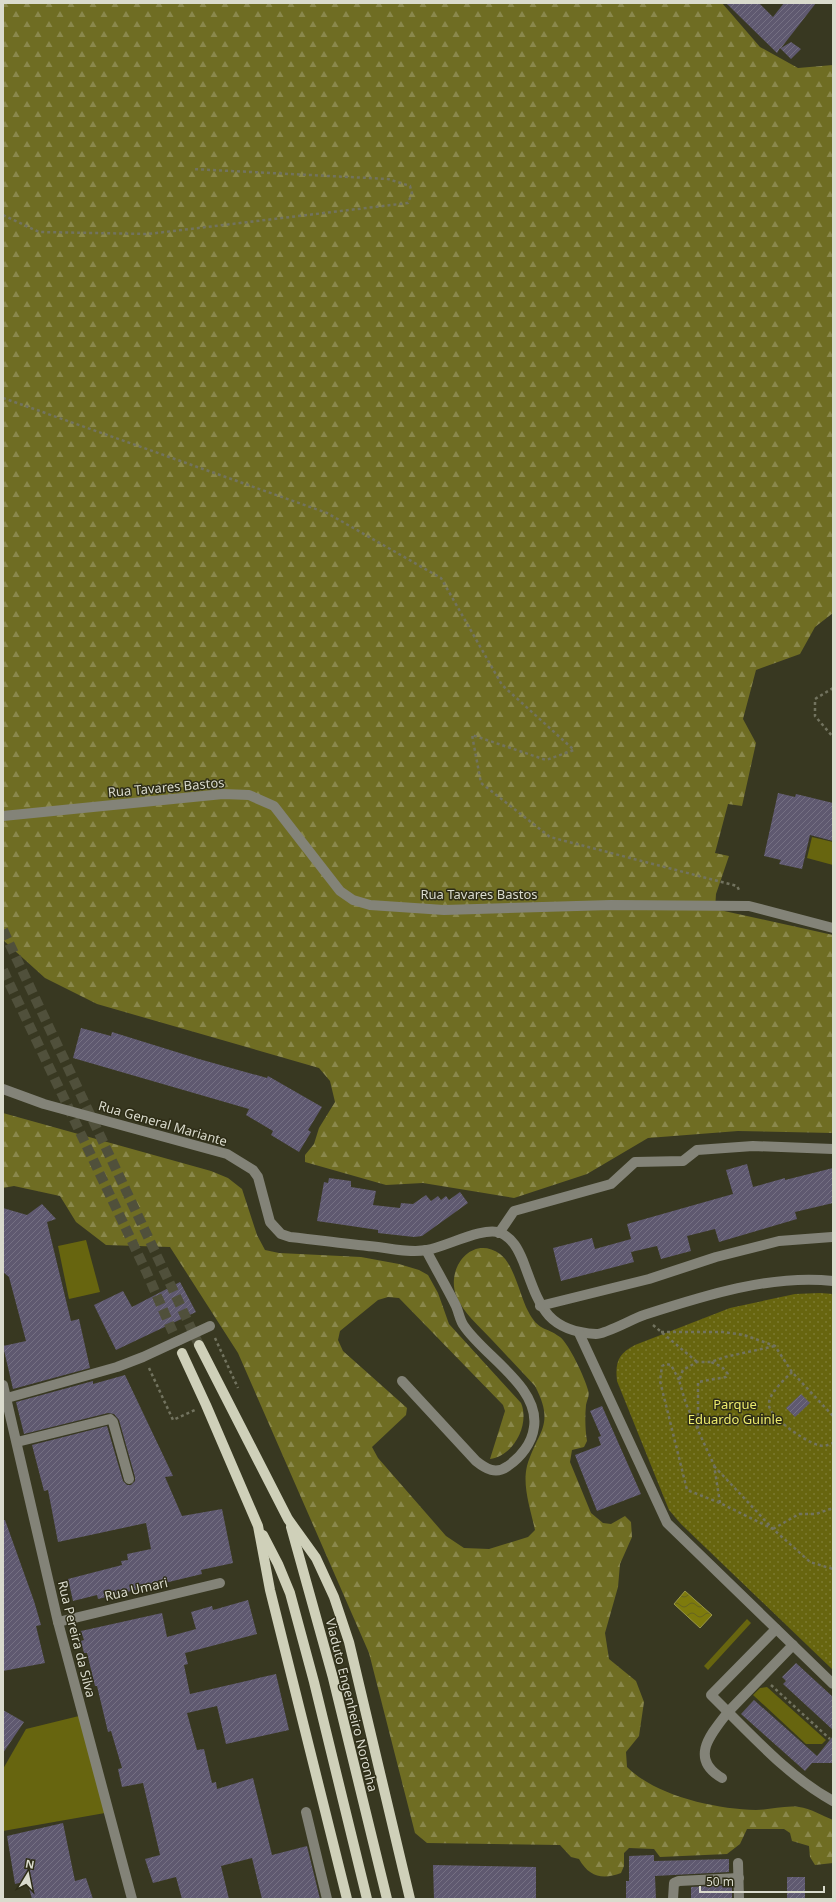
<svg xmlns="http://www.w3.org/2000/svg" width="836" height="1902" font-family="'Noto Sans',sans-serif">
<style>
.forest{fill:url(#forest-firs)}
.park{fill:url(#park-dots)}
.garden{fill:#67650f}
.water{fill:url(#water-waves);stroke:#9a9846}
.building{fill:url(#building-hatch)}
.lines{fill:none;stroke-linecap:round;stroke-linejoin:round}
.major-tunnel{stroke:#50503b;stroke-width:10;stroke-dasharray:10 5;stroke-linecap:butt}
.path{stroke:#72735f;stroke-width:2.5;stroke-dasharray:3 3;stroke-linecap:butt}
.minor{stroke:#838378;stroke-width:10}
.major{stroke:#cfd0b9;stroke-width:10}
.labels{text-anchor:middle;stroke-width:3;stroke-linejoin:round;paint-order:stroke}
.street-label{font-size:13px;fill:#dadbcd;stroke:#2e2d17}
.park-label{font-size:13px;fill:#edeb6c;stroke:#2e2d17}
</style>
<defs>
<pattern id="forest-firs" width="22" height="20" patternUnits="userSpaceOnUse"><rect width="22" height="20" fill="#6f6d23"/><path d="M5 1l3.5 6h-7zM16 11l3.5 6h-7z" fill="#8a884c"/></pattern>
<pattern id="park-dots" width="8" height="8" patternUnits="userSpaceOnUse"><rect width="8" height="8" fill="#67650f"/><path d="M2 2h.1M6 6h.1" fill="none" stroke="#7c7a31" stroke-width="1.8" stroke-linecap="round"/></pattern>
<pattern id="water-waves" width="16" height="10" patternUnits="userSpaceOnUse"><rect width="16" height="10" fill="#7e7b0c"/><path d="M0 5q4-4 8 0t8 0" fill="none" stroke="#666420"/></pattern>
<pattern id="building-hatch" width="6" height="6" patternUnits="userSpaceOnUse"><rect width="6" height="6" fill="#5f5970"/><path d="M-1 1l2-2M0 6l6-6M5 7l2-2" fill="none" stroke="#757083"/></pattern>
</defs>
<rect width="100%" height="100%" fill="#383821"/>
<g class="forest">
<path d="M3,3H722L760,47L798,68L833,65V613L815,627L800,654L756,670L743,719L756,743L742,806L728,804L715,853L729,856L716,894L715,909L833,935V1133L738,1131L648,1138L587,1174L514,1198L423,1183L386,1185L305,1162V1155L314,1144L319,1128L335,1102L330,1081L319,1068L97,1004L45,978L3,940Z"/>
<path d="M3,1113L211,1171L228,1178L242,1189L257,1235L265,1250L279,1253L361,1257L399,1264L419,1270L428,1275L438,1293L449,1324L521,1403C530,1424 514,1456 490,1459L505,1411L503,1405L399,1298L388,1297L378,1300L340,1331L338,1340L343,1351L407,1408L406,1415L372,1447L378,1458L446,1536L464,1548L489,1549L528,1537L535,1530C531,1511 522,1486 527,1466C537,1431 556,1426 535,1386C521,1371 506,1355 492,1340C479,1326 463,1313 456,1295C446,1268 472,1234 500,1254C514,1264 520,1296 528,1311C539,1332 545,1326 560,1337C569,1344 585,1378 588,1390C590,1396 587,1399 586,1405C585,1416 585,1429 587,1441L584,1447L572,1450L570,1462L591,1513L603,1523L611,1524L625,1516L631,1522L632,1537L620,1564L618,1587L605,1633L609,1659L636,1681L644,1702L639,1736L626,1752L627,1767C656,1796 715,1809 756,1810C770,1810 785,1805 799,1807C810,1808 823,1816 833,1820V1863L815,1865L810,1857L809,1846L792,1841L790,1833L784,1829H747L740,1844L727,1854L660,1857L654,1849L629,1848L624,1853V1866L621,1873C603,1880 589,1877 579,1859L571,1857L560,1845L427,1843L415,1833L369,1653L238,1353L170,1247L106,1245L76,1222L60,1196L14,1186L3,1188Z"/>
</g>
<path class="park" d="M820,1293L833,1294V1670L681,1524L669,1510L617,1381C615,1362 618,1354 635,1345L730,1308L795,1294Z"/>
<g class="garden">
<path d="M812,837L833,842V865L807,858Z"/>
<path d="M86,1240L100,1292L69,1299L58,1246Z"/>
<path d="M747,1619L751,1623L708,1670L704,1666Z"/>
<path d="M767,1687L826,1740L822,1744H806L753,1695L760,1688Z"/>
<path d="M79,1716L105,1813L3,1831V1769L26,1729Z"/>
</g>
<path class="water" d="M685,1591L712,1615L700,1628L674,1604Z"/>
<g class="building">
<path d="M726,3H759L773,17L784,3H816L781,48L791,42L801,49L791,59L780,48L777,53Z"/>
<path d="M778,793L795,797L796,794L833,803V841L810,835L802,869L779,864L781,860L764,856Z"/>
<path d="M81,1028L111,1036L112,1032L199,1059L267,1078L268,1076L322,1107L308,1130L311,1132L299,1152L271,1135L273,1131L246,1115L249,1109L73,1058Z"/>
<path d="M747,1164L753,1187L785,1178V1180L833,1168V1203L795,1212L797,1219L719,1242L715,1229L687,1236L691,1251L661,1259L657,1246L631,1252L634,1262L561,1281L553,1248L592,1238L595,1249L631,1239L627,1224L733,1194L726,1170Z"/>
<path d="M329,1178L351,1181V1187L376,1191L373,1205L400,1208L401,1203L413,1204L426,1195L431,1201L438,1196L441,1200L446,1196L449,1200L460,1192L468,1203L422,1236L414,1237L378,1233V1230L317,1221L324,1182L328,1183Z"/>
<path d="M42,1204L56,1219L47,1222L71,1321L79,1319L90,1368L13,1389L3,1346L26,1341L9,1277L3,1272V1208L27,1215Z"/>
<path d="M180,1282L196,1312L116,1350L94,1305L123,1291L132,1307Z"/>
<path d="M125,1375L173,1476L165,1477L182,1516L222,1509L233,1563L201,1570L202,1574L98,1599L97,1595L73,1601L68,1579L122,1565L121,1561L128,1560L127,1554L151,1549L146,1523L58,1542L48,1490L44,1491L32,1445L107,1426L123,1481L127,1485H131L135,1481V1477L119,1420L114,1414L108,1413L24,1434L16,1402L93,1381V1384Z"/>
<path d="M801,1394L810,1403L795,1417L786,1408Z"/>
<path d="M602,1406L641,1494L597,1511L575,1455L601,1445L598,1437L601,1436L590,1411Z"/>
<path d="M3,1520H5L34,1601L41,1625L36,1626L45,1663L3,1671Z"/>
<path d="M248,1600L257,1634L185,1653L188,1664L184,1665L190,1694L276,1674L289,1730L226,1744L217,1706L187,1713L197,1750L204,1749L212,1783L216,1782L217,1789L253,1778L272,1855L307,1846L320,1899H262L252,1858L221,1866L229,1899H182L176,1877L153,1883L145,1859L160,1855L143,1783L122,1787L118,1769L122,1768L111,1731L108,1732L97,1686H95L87,1653H84L81,1641L84,1640L81,1631L162,1613L167,1637L196,1629L191,1612L212,1606L213,1610Z"/>
<path d="M796,1663L833,1697V1730L783,1684L786,1681L782,1677Z"/>
<path d="M754,1700L817,1756L833,1736V1763H812L805,1771L741,1714Z"/>
<path d="M3,1710L24,1722L3,1753Z"/>
<path d="M63,1823L75,1881L86,1878L93,1899H32L27,1881L15,1884L7,1836Z"/>
<path d="M654,1855V1861L729,1859V1872L655,1876L656,1899H626V1881H629V1856Z"/>
<path d="M433,1865L536,1867V1899H434Z"/>
<rect x="787" y="1877" width="18" height="22"/>
<path d="M732,1885V1899H691V1887Z"/>
</g>
<g class="lines">
<g class="major-tunnel">
<path d="M3,930L199,1345"/>
<path d="M3,970L146,1271L182,1353"/>
</g>
<g class="path">
<path d="M3,215L39,232L148,234L408,203L412,193L410,186L388,179L192,169"/>
<path d="M3,398L327,513L441,578L502,685L574,750L546,760L472,735L481,783L550,837L737,886L740,892"/>
<path d="M833,688L815,699V716L833,737"/>
<path d="M653,1325L697,1362"/>
<path d="M661,1332H723L744,1335L775,1346L792,1372L833,1416"/>
<path d="M215,1338L238,1388"/>
<path d="M149,1368L173,1420L195,1410"/>
<path d="M792,1372C784,1380 772,1390 769,1402C765,1415 806,1442 818,1445C823,1447 828,1445 833,1443"/>
<path d="M679,1380L671,1365L666,1364L662,1366L660,1381L687,1490L720,1503L773,1529"/>
<path d="M698,1428V1382L726,1377L728,1374L722,1367L711,1362"/>
<path d="M714,1466L773,1529L810,1562L833,1569"/>
<path d="M720,1503L714,1465L686,1404L679,1380L683,1370L697,1362H711L725,1357L775,1346"/>
<path d="M773,1529L799,1514H816L833,1508"/>
<path d="M771,1685L830,1739"/>
</g>
<g class="minor">
<path d="M3,816L223,794L249,795L274,806L340,891L353,900L370,905L444,910L611,905L749,906L833,928"/>
<path d="M3,1089L44,1104L227,1154L253,1170L258,1177L270,1222L281,1234L290,1237C319,1240 348,1244 378,1247C393,1249 411,1253 427,1250C446,1247 483,1226 501,1233C513,1239 518,1249 523,1261C539,1303 544,1331 596,1334C606,1334 632,1319 644,1315C703,1296 771,1274 833,1281"/>
<path d="M499,1233L514,1211L611,1184L635,1162L683,1161L697,1150L753,1146L833,1149"/>
<path d="M540,1306L649,1279L716,1257L779,1241L832,1237"/>
<path d="M579,1333L667,1523L833,1684"/>
<path d="M402,1381L476,1461C486,1469 496,1475 508,1466C521,1457 532,1443 534,1427C540,1387 484,1356 464,1326C460,1321 459,1313 456,1306C447,1288 436,1269 426,1250"/>
<path d="M3,1385L58,1622L132,1899"/>
<path d="M7,1398L117,1367L143,1357L210,1326"/>
<path d="M17,1442L110,1419L113,1422L129,1479"/>
<path d="M58,1622L220,1583"/>
<path d="M776,1629L711,1695L728,1712L793,1645"/>
<path d="M722,1778C688,1758 712,1733 728,1712C761,1745 793,1779 833,1801"/>
<path d="M306,1812L327,1899"/>
<path d="M738,1863L739,1899"/>
<path d="M673,1899L674,1883L679,1881L739,1878"/>
</g>
<g class="major">
<path d="M199,1345L288,1519L316,1558L334,1597L349,1642L410,1899"/>
<path d="M182,1353L206,1405L258,1526L270,1590L347,1899"/>
<path d="M291,1527L333,1678L387,1899"/>
<path d="M263,1535L278,1564L290,1593L314,1682L367,1899"/>
</g>
</g>
<g class="labels">
<g class="street-label">
<text transform="translate(166 787) rotate(-5)" y="5">Rua Tavares Bastos</text>
<text x="479" y="899">Rua Tavares Bastos</text>
<text transform="translate(163 1123) rotate(16)" y="5">Rua General Mariante</text>
<text transform="translate(136 1589) rotate(-13)" y="5">Rua Umari</text>
<text transform="translate(77 1639) rotate(76)" y="5">Rua Pereira da Silva</text>
<text transform="translate(352 1705) rotate(76)" y="5">Viaduto Engenheiro Noronha</text>
</g>
<g class="park-label">
<text x="735" y="1409">Parque<tspan x="735" dy="15">Eduardo Guinle</tspan></text>
</g>
</g>
<rect width="836" height="1902" fill="none" stroke="#dadbcd" stroke-width="8"/>
<g transform="translate(28 1874) rotate(10)" stroke="#2e2d17" stroke-width="3" paint-order="stroke">
<path d="M0-3L7 15L0 10L-7 15Z" fill="#dadbcd"/>
<text y="-6" font-size="11" font-weight="bold" text-anchor="middle" fill="#dadbcd">N</text>
</g>
<path d="M700 1886v6h124v-6" fill="none" stroke="#dadbcd" stroke-width="2"/>
<text x="706" y="1886" font-size="12" fill="#dadbcd" stroke="#2e2d17" stroke-width="3" paint-order="stroke">50 m</text>
</svg>
